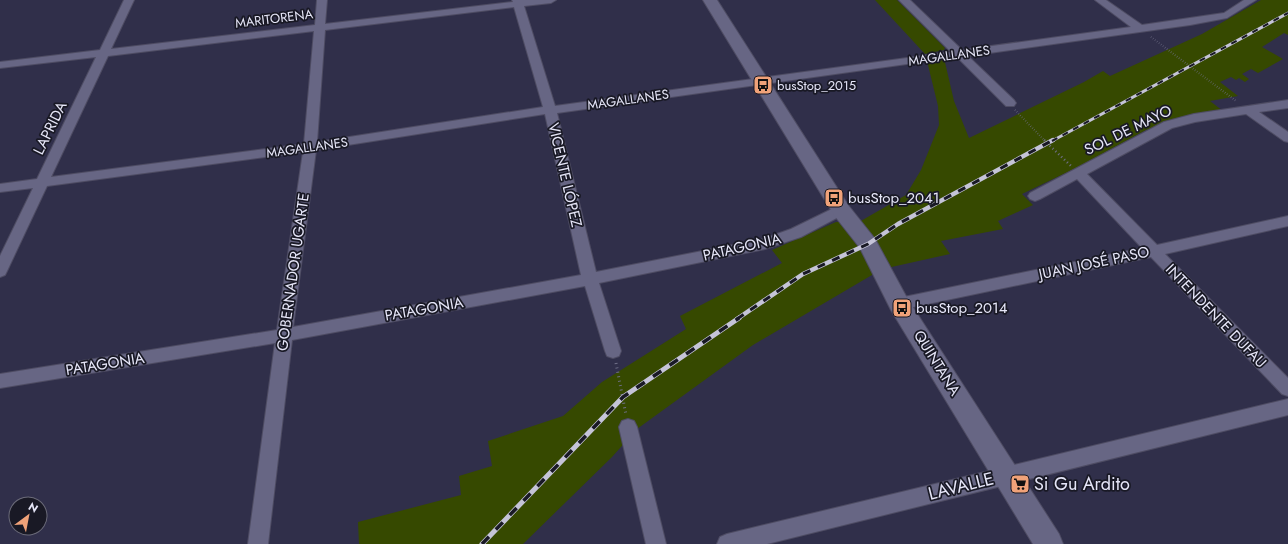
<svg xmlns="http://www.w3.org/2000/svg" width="1288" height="544" font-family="Jost,sans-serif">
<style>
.green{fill:#364900}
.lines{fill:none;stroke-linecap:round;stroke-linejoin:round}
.street-casing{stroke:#4e4c63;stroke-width:2}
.secondary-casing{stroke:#4e4c63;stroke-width:2}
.path-far2{stroke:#707088;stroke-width:2;stroke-dasharray:0.5 2;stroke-linecap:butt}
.path-far1{stroke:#707088;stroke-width:2.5;stroke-dasharray:1 3;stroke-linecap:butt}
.path{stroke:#707088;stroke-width:3;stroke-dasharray:1 3.5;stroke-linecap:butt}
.street{fill:#676684;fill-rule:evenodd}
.secondary{fill:#676684;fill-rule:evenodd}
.rail-far2-casing{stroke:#c5c4d8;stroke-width:3}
.rail-far1-casing{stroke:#c5c4d8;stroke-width:4.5}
.rail-casing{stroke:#c5c4d8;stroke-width:5}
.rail-far2{stroke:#191925;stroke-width:2;stroke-dasharray:6;stroke-linecap:butt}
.rail-far1{stroke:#191925;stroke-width:3;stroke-dasharray:8;stroke-linecap:butt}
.rail{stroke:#191925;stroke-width:3.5;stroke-dasharray:10;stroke-linecap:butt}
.labels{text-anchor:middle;stroke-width:3.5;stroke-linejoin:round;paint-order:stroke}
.far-street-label{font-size:13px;fill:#e6e6f8;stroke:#191925}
.far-poi-label{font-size:13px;fill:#e6e6f8;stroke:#191925;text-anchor:start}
.street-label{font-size:15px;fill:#e6e6f8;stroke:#191925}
.poi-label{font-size:15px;fill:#e6e6f8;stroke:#191925;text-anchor:start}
.near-poi-label{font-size:18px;fill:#e6e6f8;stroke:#191925;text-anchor:start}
.near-street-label{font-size:18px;fill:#e6e6f8;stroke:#191925}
</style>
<rect width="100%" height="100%" fill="#302f4a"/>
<g class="green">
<path d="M875,0H897L945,48L944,50L925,54Z"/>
<path d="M1261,0H1288V35L1284,33L1262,47L1283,59L1258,73L1251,69L1242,74L1249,79L1245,82L1239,78L1236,80L1231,77L1220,82L1238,96L1210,101L1223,111L1167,122L1146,130L1078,167L1022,194L1033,205L998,221L1003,229L941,241L950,254L887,268L859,222L906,195L921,170L939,125L938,106L927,61L944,58L954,101L969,138L1084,82L1103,71L1110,76L1202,34Z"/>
<path d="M836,222H843L850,226L872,267V275L753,345L637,429L612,457L523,544H359L358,522L461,495L459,476L492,466L488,441L563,416L602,382L686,329L680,316L782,263L772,250Z"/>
</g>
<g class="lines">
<defs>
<g id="street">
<path d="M124,0H134L111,49L315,25L317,0H327L325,24L513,2L512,0H556L551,3L524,6L555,106L951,52L899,0H910L962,50L1131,27L1095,0H1106L1142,25L1224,13L1244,0H1256L1227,18L1190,25L968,56L1014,100L1016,103L1014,106H1006L957,57L557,113L596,272L763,239L791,229L836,207L841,205L846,207L848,210L846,213L801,237L765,249L599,283L621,351L619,356L613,358L607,356L605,351L585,286L292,340L268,544H248L275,343L0,388V374L277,330L303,152L47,186L7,271L5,275L0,277V256L33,188L0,192V184L37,179L96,57L0,68V62L100,50ZM514,7L543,107L317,142L325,30ZM314,31L304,144L51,177L108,56ZM545,114L581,275L293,327L316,150Z"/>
<path d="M1288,100V108L1259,112L1288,132V142L1284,141L1246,114L1195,122L1172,128L1087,174L1157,245L1288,216V226L1165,254L1288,378V396L1282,394L1151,257L899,310L893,308L891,304L893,300L899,298L1142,248L1077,179L1040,199L1035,201L1030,199L1028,196L1030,193L1164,122L1194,114Z"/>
<path d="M1288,399V415L767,544H717L720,537L727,534Z"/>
<path d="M628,419L634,421L637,427L666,544H646L619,427L622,421Z"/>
</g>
<path id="secondary" d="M703,0H717L848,205L875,239L907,298L1059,534L1063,544H1033L891,310L860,248L834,215Z"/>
</defs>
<use href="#street" class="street-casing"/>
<use href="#secondary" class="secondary-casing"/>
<g class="path-far2">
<path d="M1151,37L1236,101"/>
<path d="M1015,110L1045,141"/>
</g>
<path class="path-far1" d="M1044,140L1071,166"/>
<path class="path" d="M616,363L626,415"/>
<use href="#street" class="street"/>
<use href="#secondary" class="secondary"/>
<defs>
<path id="rail-far2" d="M1052,141L1288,13"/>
<path id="rail-far1" d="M737,319L803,274L868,244L898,224L1053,140"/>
<path id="rail" d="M482,544L623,397L739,318"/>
</defs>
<use href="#rail-far2" class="rail-far2-casing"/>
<use href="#rail-far1" class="rail-far1-casing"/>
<use href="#rail" class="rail-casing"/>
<use href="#rail-far2" class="rail-far2"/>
<use href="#rail-far1" class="rail-far1"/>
<use href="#rail" class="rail"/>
</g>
<defs>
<symbol id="bus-square" viewBox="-11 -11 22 22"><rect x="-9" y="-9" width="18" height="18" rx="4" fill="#f0a279" stroke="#191925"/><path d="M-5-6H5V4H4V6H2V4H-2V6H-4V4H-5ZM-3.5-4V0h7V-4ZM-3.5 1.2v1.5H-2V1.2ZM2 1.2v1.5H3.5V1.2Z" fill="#111"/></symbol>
<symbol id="supermarket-square" viewBox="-11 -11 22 22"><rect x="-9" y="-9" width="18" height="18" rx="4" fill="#f0a279" stroke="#191925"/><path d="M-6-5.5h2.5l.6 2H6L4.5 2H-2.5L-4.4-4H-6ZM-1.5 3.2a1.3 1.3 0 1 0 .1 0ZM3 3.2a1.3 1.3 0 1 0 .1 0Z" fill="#111"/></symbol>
</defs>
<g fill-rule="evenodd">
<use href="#bus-square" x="752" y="74" width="22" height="22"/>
<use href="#bus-square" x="823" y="187" width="22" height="22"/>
<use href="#bus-square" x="891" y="297" width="22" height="22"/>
<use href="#supermarket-square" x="1009" y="473" width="22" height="22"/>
</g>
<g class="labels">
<g class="far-street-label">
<text transform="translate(274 18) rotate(-7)" y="5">MARITORENA</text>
<text transform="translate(949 55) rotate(-8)" y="5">MAGALLANES</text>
<text transform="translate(628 99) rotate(-8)" y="5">MAGALLANES</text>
<text transform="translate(307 147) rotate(-8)" y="5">MAGALLANES</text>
</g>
<g class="far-poi-label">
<text x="777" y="90">busStop_2015</text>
</g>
<g class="street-label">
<text transform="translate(50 128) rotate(-64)" y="5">LAPRIDA</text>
<text transform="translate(1128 130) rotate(-26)" y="5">SOL DE MAYO</text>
<text transform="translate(565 175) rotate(77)" y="5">VICENTE LÓPEZ</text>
<text transform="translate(742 247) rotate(-13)" y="5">PATAGONIA</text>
<text transform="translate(1094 263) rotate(-12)" y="5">JUAN JOSÉ PASO</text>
<text transform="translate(293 272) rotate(-82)" y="5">GOBERNADOR UGARTE</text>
<text transform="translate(424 309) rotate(-10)" y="5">PATAGONIA</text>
<text transform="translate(1216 316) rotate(46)" y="5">INTENDENTE DUFAU</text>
<text transform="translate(937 363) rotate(58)" y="5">QUINTANA</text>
<text transform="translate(105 364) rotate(-9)" y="5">PATAGONIA</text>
</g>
<g class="poi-label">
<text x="848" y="203">busStop_2041</text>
<text x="916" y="313">busStop_2014</text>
</g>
<g class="near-poi-label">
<text x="1034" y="490">Si Gu Ardito</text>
</g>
<g class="near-street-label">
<text transform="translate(961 486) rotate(-14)" y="6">LAVALLE</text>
</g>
</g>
<g transform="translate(28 516) rotate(32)"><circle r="19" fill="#191925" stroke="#6b6b79"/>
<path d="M0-3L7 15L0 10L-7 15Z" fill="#f0a279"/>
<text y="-6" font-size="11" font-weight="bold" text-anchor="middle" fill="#e6e6f8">N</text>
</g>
</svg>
